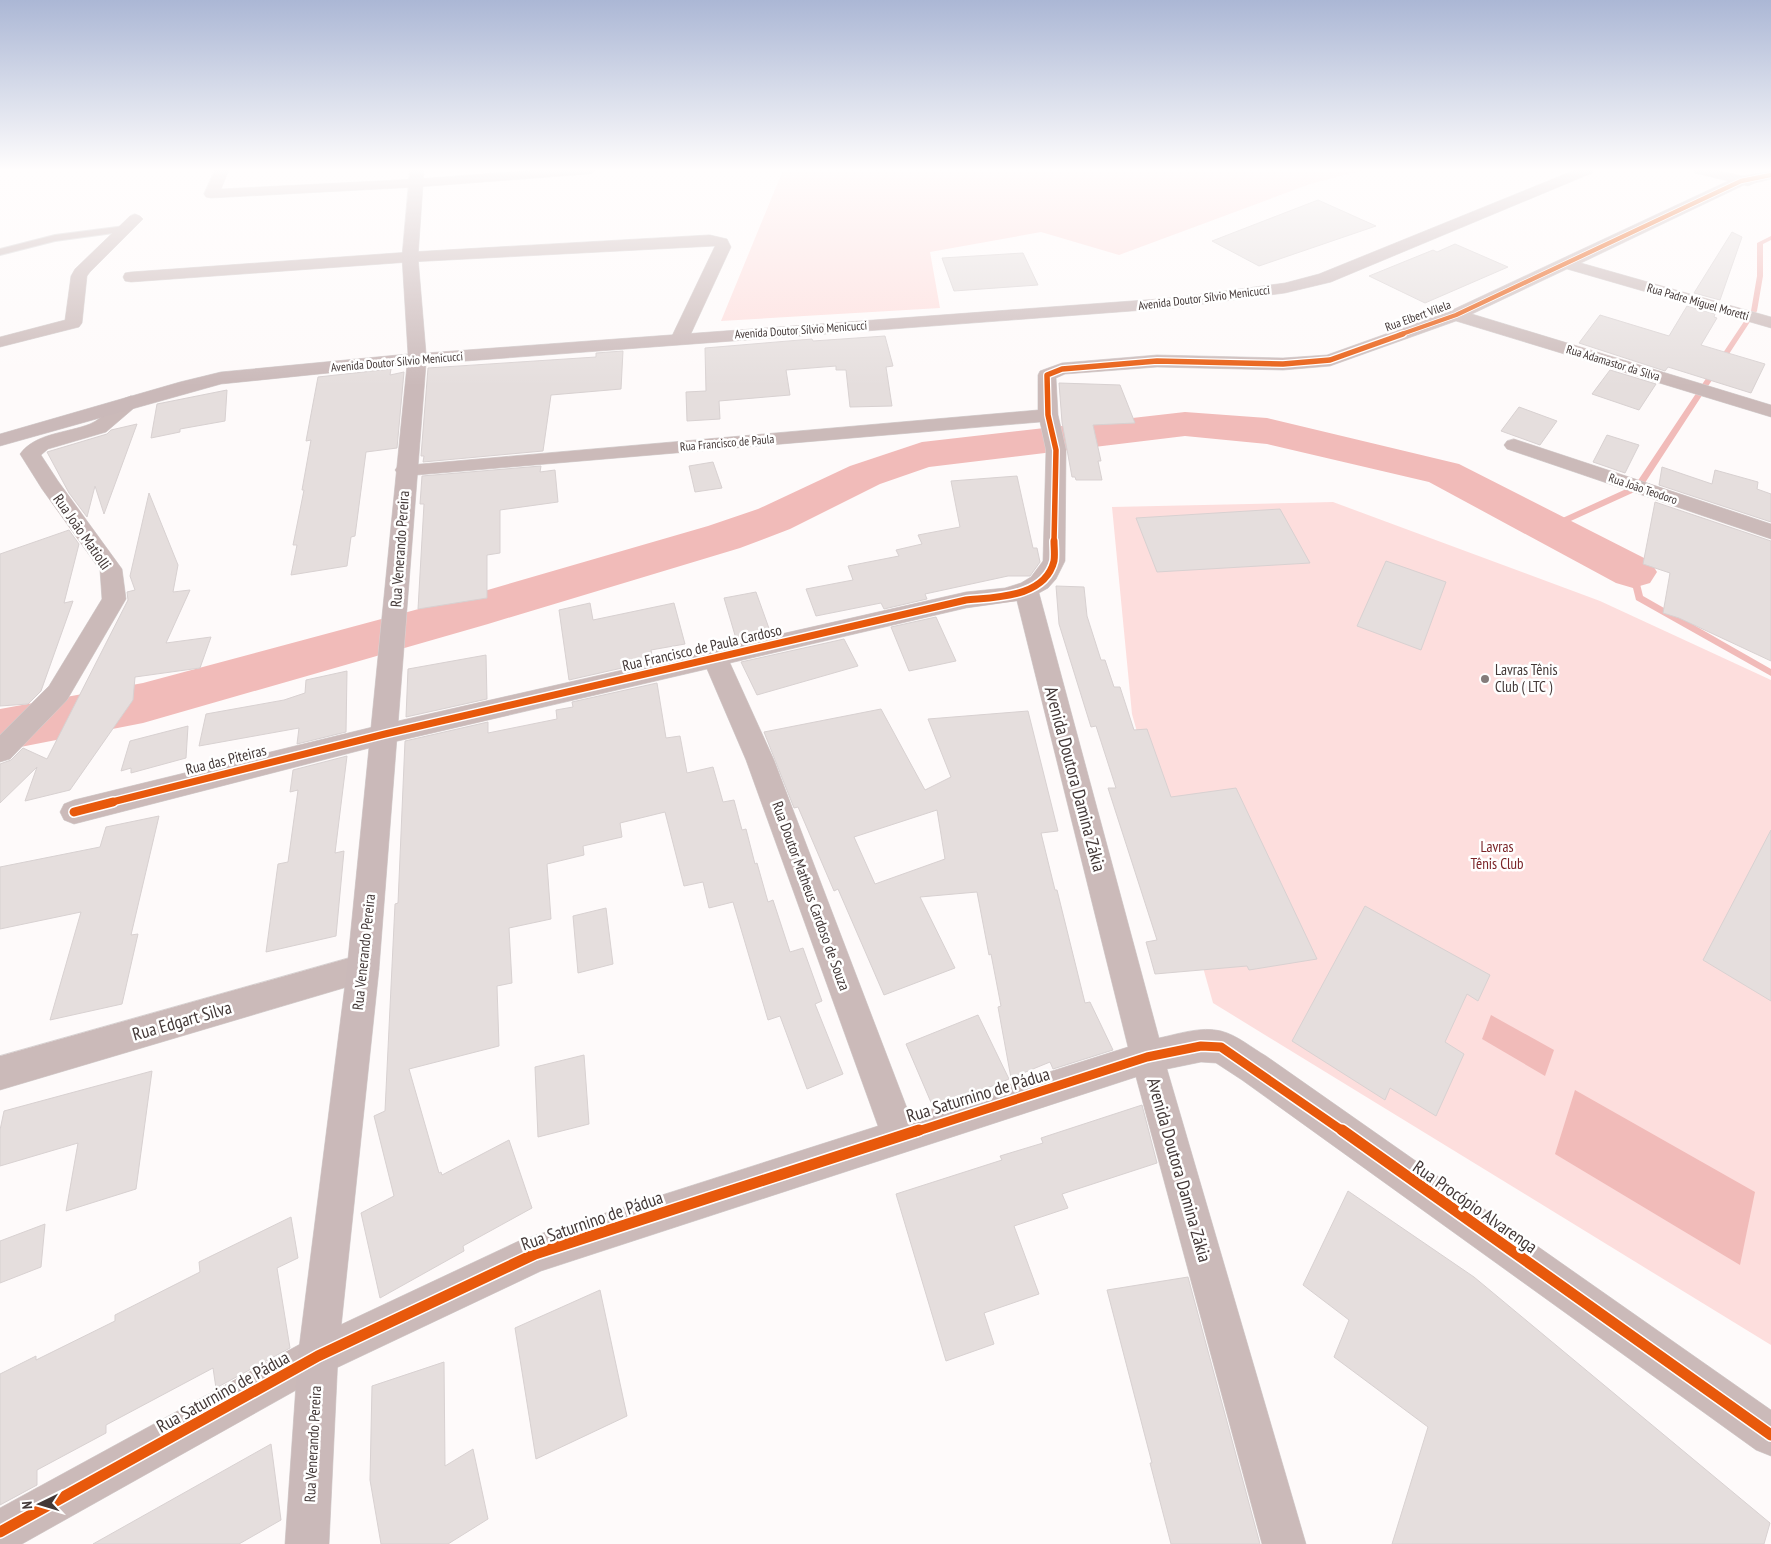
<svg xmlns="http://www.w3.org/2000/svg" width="1771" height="1544" font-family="'PT Sans Narrow',sans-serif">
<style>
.green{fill:#fddedd}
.water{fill:#f1bbb9}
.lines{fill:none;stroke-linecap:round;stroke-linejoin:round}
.stream{fill:#f1bbb9;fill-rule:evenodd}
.river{fill:#f1bbb9;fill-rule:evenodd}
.building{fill:#e5dedd;stroke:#d8d1d1;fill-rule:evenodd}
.lane-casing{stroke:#d8d4d4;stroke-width:2}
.street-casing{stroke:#d8d4d4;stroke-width:1}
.secondary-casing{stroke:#d8d4d4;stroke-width:1}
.lane{fill:#cbbab9;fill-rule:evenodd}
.street{fill:#cbbab9;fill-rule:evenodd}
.secondary{fill:#cab9b9;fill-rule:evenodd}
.cycleway-far4-casing{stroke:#fff;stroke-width:6}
.cycleway-far3-casing{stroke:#fff;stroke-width:8}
.cycleway-far2-casing{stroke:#fff;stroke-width:10}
.cycleway-far1-casing{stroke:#fff;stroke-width:12}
.cycleway-casing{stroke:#fff;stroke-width:14}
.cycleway-far4{stroke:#e8590c;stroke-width:4.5}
.cycleway-far3{stroke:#e8590c;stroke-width:5.5}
.cycleway-far2{stroke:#e8590c;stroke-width:7}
.cycleway-far1{stroke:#e8590c;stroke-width:9}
.cycleway{stroke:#e8590c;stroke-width:11}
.poi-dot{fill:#847c7b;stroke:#fff;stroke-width:2}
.labels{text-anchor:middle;stroke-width:5;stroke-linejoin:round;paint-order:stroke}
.far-street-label{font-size:12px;fill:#433837;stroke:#fff}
.street-label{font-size:15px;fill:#433837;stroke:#fff}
.poi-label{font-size:15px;fill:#433837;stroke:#fff;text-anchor:start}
.park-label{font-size:15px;fill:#7a2428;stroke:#fff}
.near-street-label{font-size:18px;fill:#433837;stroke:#fff}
</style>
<rect width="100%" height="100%" fill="#fefafa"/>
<g class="green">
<path d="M783,170H1364L1310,184L1119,255L1041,232L930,252L940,308L721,321Z"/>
<path d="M1333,502L1600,601L1771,680V1345L1213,1003L1132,714L1112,507Z"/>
</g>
<g class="water">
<path d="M1491,1015L1554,1050L1545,1076L1482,1039Z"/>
<path d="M1575,1090L1755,1192L1740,1265L1555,1154Z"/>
</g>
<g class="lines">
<g class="stream">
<path d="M1771,236V240L1763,244V276L1757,311L1641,489L1551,530H1545V526L1635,485L1751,311L1757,276V243Z"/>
<path d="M1633,569L1637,572L1643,596L1771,669V676L1636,600L1629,572Z"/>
</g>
<path class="river" d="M1185,412L1267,418L1459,464L1650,561L1657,572L1650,583L1633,588L1616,583L1429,482L1267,444L1185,436L929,467L880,484L790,529L740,548L488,624L143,723L0,751V709L143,683L467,596L708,526L758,509L850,466L922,442Z"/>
</g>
<g class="building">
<path d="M1318,200L1376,226L1259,266L1212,241Z"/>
<path d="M1732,232L1742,237L1720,300L1694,293Z"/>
<path d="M1455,244L1508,267L1425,303L1369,276L1433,250L1437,252Z"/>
<path d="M1023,253L1038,285L954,291L942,258Z"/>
<path d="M1687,306L1715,314L1714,317L1717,318L1701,345L1765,364L1751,393L1668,367L1665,371L1579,343L1600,315L1669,336Z"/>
<path d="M885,336L893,366L886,367L892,406L850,407L846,370H836V366L786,370L790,395L719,401L720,419L687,421L686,392L706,391L705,348L812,339L813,341Z"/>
<path d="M623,351L621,389L551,395L543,451L423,462L424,456H421L428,368L596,357V353Z"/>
<path d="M391,369L390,375L404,372L397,448L366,452L355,536L351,537L347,566L291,575L297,545H293L304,490H302L311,440L306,441L318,377Z"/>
<path d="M1610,370L1656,384L1639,410L1592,394Z"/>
<path d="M1059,383L1120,385L1135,423L1093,425L1101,461H1098L1102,480H1076L1075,477H1072L1062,422Z"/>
<path d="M227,390L225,421L180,429V432L151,438L157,404Z"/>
<path d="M1519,407L1557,421L1540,445L1501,431Z"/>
<path d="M137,424L104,514L95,486L87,517L69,493L47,452L107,434L111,430Z"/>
<path d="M1607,435L1639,445L1625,473L1593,462Z"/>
<path d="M713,462L722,488L695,492L689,466Z"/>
<path d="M541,466L540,472L555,470L558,502L500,510V553L487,555V598L418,609L424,504H420L422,476Z"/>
<path d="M1662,467L1712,484L1715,470L1758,482L1757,489L1771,494V522L1659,485Z"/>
<path d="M1017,476L1033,548H1037L1040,562L1030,576H1008L925,594L927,599L884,609L881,603L816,616L806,589L853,580L848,566L899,556L896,550L922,544L918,535L960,527L951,481Z"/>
<path d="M149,493L178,565L173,592L190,590L166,643L211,637L200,668L135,677L133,700L70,790L25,801L37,767L0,803V764L11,760L23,748L47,759L128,600L127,592L135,590L130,576Z"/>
<path d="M1655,502L1771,541V661L1679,618L1663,613L1670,573L1643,564Z"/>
<path d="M1280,509L1310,563L1157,572L1136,518Z"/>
<path d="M69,530L79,544L64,603L73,601L41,691L28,704L0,706V554Z"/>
<path d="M1386,561L1446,582L1421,650L1357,626Z"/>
<path d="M1056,586L1084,587L1087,616L1101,660H1105L1114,687H1120L1134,730L1147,729L1171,797L1236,788L1317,959L1249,970L1247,966L1155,974L1146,942L1157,940L1108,788H1116L1096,726L1091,727L1059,624Z"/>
<path d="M756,592L771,634L737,642L724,598Z"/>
<path d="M590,603L593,620L674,603L685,644L651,650L653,661L569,680L559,610Z"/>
<path d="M936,617L956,661L909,671L891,627Z"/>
<path d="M844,639L858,666L757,695L741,662Z"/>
<path d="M486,655L487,699L406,717L408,669Z"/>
<path d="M347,671L346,732L297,744L299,728L199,746L206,714L284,700L305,693L306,680Z"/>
<path d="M657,683L666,738L680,736L687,773L713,767L723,802L734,800L742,830L746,829L755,864L757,863L768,902L773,900L790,952L803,948L822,1001L815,1004L843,1074L807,1089L780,1016L768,1020L733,902L709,908L703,882L684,886L665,812L620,823L622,837L583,846L584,855L547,864L551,919L509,928L512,983L497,986L499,1046L409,1069L439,1173L441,1172L442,1175L509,1140L532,1208L463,1246L464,1251L380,1298L361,1213L394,1196L374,1116L385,1111L395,904L398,903L405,741L488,722V733L557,719L556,710L573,707L572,702Z"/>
<path d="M881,709L925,790L951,777L928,719L1028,711L1058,831L1041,833L1055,890H1057L1085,1003L1090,1002L1113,1050L1053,1069L1050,1062L1011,1078L998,1007L1001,1006L991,954L989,955L977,892L920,897L955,968L884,995L838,889L834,891L798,807L794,808L764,732ZM937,810L945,859L875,884L854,837Z"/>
<path d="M188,726L186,758L131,773V768L121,771L130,741Z"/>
<path d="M347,756L335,853L344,851L336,936L266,952L278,864L288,862L298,790L290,792L293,770Z"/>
<path d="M159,816L131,935L138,934L122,1004L50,1020L81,912L0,929V867L100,847L106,827Z"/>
<path d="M1771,830V1001L1703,960Z"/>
<path d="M1365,906L1490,975L1478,1001L1467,994L1445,1042L1464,1054L1436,1116L1390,1088L1385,1100L1292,1041Z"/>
<path d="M606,908L613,964L578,973L573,916Z"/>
<path d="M978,1015L1009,1079L968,1096L933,1107L906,1044Z"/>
<path d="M584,1055L589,1124L538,1137L535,1067Z"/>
<path d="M152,1071L136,1189L66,1211L78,1143L0,1166V1130L4,1111Z"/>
<path d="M1142,1105L1157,1163L1062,1194L1068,1208L1014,1226L1039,1294L984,1313L994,1344L946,1361L896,1194L1002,1160L1000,1156L1043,1143L1041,1138Z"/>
<path d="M1348,1191L1474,1277L1770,1523L1764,1544H1392L1428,1427L1334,1357L1349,1320L1303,1285Z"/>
<path d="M291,1217L298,1258L277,1268L290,1348L216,1388L213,1368L106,1425V1433L37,1470V1485L0,1505V1374L36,1356V1360L115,1321V1315L200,1272L199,1262Z"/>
<path d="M45,1224L41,1267L0,1283V1241Z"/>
<path d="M1188,1277L1260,1544H1171L1150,1463H1152L1107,1290Z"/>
<path d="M600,1290L627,1416L536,1459L515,1328Z"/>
<path d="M444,1362L445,1466L473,1449L488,1519L448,1544H381L370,1480L372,1386Z"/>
<path d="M271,1444L281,1520L239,1544H93Z"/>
</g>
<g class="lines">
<defs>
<path id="lane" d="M125,226L128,227V231L55,241L0,255V249L55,235Z"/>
<g id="street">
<path d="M215,170H229L221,189L417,179L534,170H595L593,173L588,174L417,187L211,198L206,197L204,194Z"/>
<path d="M1693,170H1716L1743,176L1771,171V179L1755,183L1748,186L1744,185L1581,263L1771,317V328L1567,269L1472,314L1771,405V417L1456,321L1330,366L1283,370L1157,367L1065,374L1056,378L1058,415L1066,450L1065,561L1056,579L1048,588L1039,593L1159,1038C1178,1034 1201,1026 1221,1031C1237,1035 1252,1048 1266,1056L1771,1410V1456L1756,1450L1242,1080L1216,1063L1201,1062L1167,1069L1306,1544H1262L1136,1077L541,1271L332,1370L22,1544H0V1508L304,1342L521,1240L878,1126L746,760L707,669L385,744L74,824L64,820L60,812L64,804L74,800L385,724L966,592L1005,588L1021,583L1031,577L1043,561L1046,450L1040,422L405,476L398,474L395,470L398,466L1038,410V375L1040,371L1062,363L1157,355L1283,358L1327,355L1450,311L1728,181L1695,173ZM1017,601L1128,1047L910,1116L774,760L730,663L966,608Z"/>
<path d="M135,214L140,216L143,219L90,272L87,276L82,323L79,327L0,347V337L65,320L71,276L75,269L130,216Z"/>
<path d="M710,235L727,239L731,247L689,338L686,342L680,343L674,342L671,338L715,246L410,262L131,282L125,281L123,277L125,273L131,272L410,252Z"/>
<path d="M131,396L138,398L141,402L106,432L48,449L41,455L58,481L122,569L126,599L67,700L10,759L0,762V735L49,686L102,599L100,570L42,489L20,454C35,433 67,433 90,424C105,418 114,400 131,396Z"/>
<path d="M1514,439L1771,524V539L1507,449L1504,445L1507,441Z"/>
<path d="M363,954L374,959L379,969L374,979L0,1090V1056Z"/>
</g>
<path id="secondary" d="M410,170H424L418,257L426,353L1172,298L1285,283L1319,274L1575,170H1594L1592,173L1331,282L1285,293L1172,308L426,364L379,969L338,1356L329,1544H285L298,1356L347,969L407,365L221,384L0,446V434L180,382L221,372L408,354L402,257Z"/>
</defs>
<use href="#lane" class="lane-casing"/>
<use href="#street" class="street-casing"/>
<use href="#secondary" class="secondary-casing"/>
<use href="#lane" class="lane"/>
<use href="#street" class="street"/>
<use href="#secondary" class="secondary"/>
<defs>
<path id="cycleway-far4" d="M1399,335L1456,315L1741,181L1771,175"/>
<path id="cycleway-far3" d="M1054,542L1056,450L1048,415L1047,375L1062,369L1157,361L1283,364L1330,360L1403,334"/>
<path id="cycleway-far2" d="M108,803L385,734L966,600C995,597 1045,598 1054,561C1055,555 1054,547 1054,541"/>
<g id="cycleway-far1">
<path d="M74,812L113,802"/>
<path d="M915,1132L1147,1057L1201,1046L1221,1047L1344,1132"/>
</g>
<g id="cycleway">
<path d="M1342,1130L1771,1435"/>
<path d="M0,1532L318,1356L535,1254L919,1130"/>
</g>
</defs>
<use href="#cycleway-far4" class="cycleway-far4-casing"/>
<use href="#cycleway-far3" class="cycleway-far3-casing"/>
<use href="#cycleway-far2" class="cycleway-far2-casing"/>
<use href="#cycleway-far1" class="cycleway-far1-casing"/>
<use href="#cycleway" class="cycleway-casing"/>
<use href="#cycleway-far4" class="cycleway-far4"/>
<use href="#cycleway-far3" class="cycleway-far3"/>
<use href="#cycleway-far2" class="cycleway-far2"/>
<use href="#cycleway-far1" class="cycleway-far1"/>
<use href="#cycleway" class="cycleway"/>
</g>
<linearGradient id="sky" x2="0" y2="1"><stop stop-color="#abb7d5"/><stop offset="0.44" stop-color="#fffdfd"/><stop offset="1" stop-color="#fffdfd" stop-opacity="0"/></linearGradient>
<rect width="1771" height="386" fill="url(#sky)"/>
<circle class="poi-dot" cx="1485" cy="679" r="5"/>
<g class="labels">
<g class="far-street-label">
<text transform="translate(1204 298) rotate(-7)" y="4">Avenida Doutor Sílvio Menicucci</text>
<text transform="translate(1698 302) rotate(16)" y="4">Rua Padre Miguel Moretti</text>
<text transform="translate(1418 316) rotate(-20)" y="4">Rua Elbert Vilela</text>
<text transform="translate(801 330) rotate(-4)" y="4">Avenida Doutor Sílvio Menicucci</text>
<text transform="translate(397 362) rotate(-5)" y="4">Avenida Doutor Sílvio Menicucci</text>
<text transform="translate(1613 363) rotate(17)" y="4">Rua Adamastor da Silva</text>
<text transform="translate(727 443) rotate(-5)" y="4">Rua Francisco de Paula</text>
<text transform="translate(1643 489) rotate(19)" y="4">Rua João Teodoro</text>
</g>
<g class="street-label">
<text transform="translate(82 532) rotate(55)" y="5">Rua João Matiolli</text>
<text transform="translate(400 549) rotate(-86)" y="5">Rua Venerando Pereira</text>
<text transform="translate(702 648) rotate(-13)" y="5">Rua Francisco de Paula Cardoso</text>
<text transform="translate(226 760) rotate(-14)" y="5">Rua das Piteiras</text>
<text transform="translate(811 896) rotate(70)" y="5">Rua Doutor Matheus Cardoso de Souza</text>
<text transform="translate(364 952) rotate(-84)" y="5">Rua Venerando Pereira</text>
<text transform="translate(313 1444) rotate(-87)" y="5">Rua Venerando Pereira</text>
</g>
<g class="poi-label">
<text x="1495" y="675">Lavras Tênis<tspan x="1495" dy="17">Club ( LTC )</tspan></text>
</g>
<g class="park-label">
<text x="1497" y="852">Lavras<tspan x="1497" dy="17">Tênis Club</tspan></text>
</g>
<g class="near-street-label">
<text transform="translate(1075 779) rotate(75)" y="6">Avenida Doutora Damina Zákia</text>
<text transform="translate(182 1021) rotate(-16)" y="6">Rua Edgart Silva</text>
<text transform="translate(978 1095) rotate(-17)" y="6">Rua Saturnino de Pádua</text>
<text transform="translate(1179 1170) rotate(74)" y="6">Avenida Doutora Damina Zákia</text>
<text transform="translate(1475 1207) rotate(35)" y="6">Rua Procópio Alvarenga</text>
<text transform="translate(592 1221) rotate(-19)" y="6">Rua Saturnino de Pádua</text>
<text transform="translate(223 1392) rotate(-29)" y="6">Rua Saturnino de Pádua</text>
</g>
</g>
<g transform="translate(40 1504) rotate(265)" stroke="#ffffff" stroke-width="4" paint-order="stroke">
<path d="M0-4L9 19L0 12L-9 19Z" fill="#433837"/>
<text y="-8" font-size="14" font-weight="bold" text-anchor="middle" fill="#433837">N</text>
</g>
</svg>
